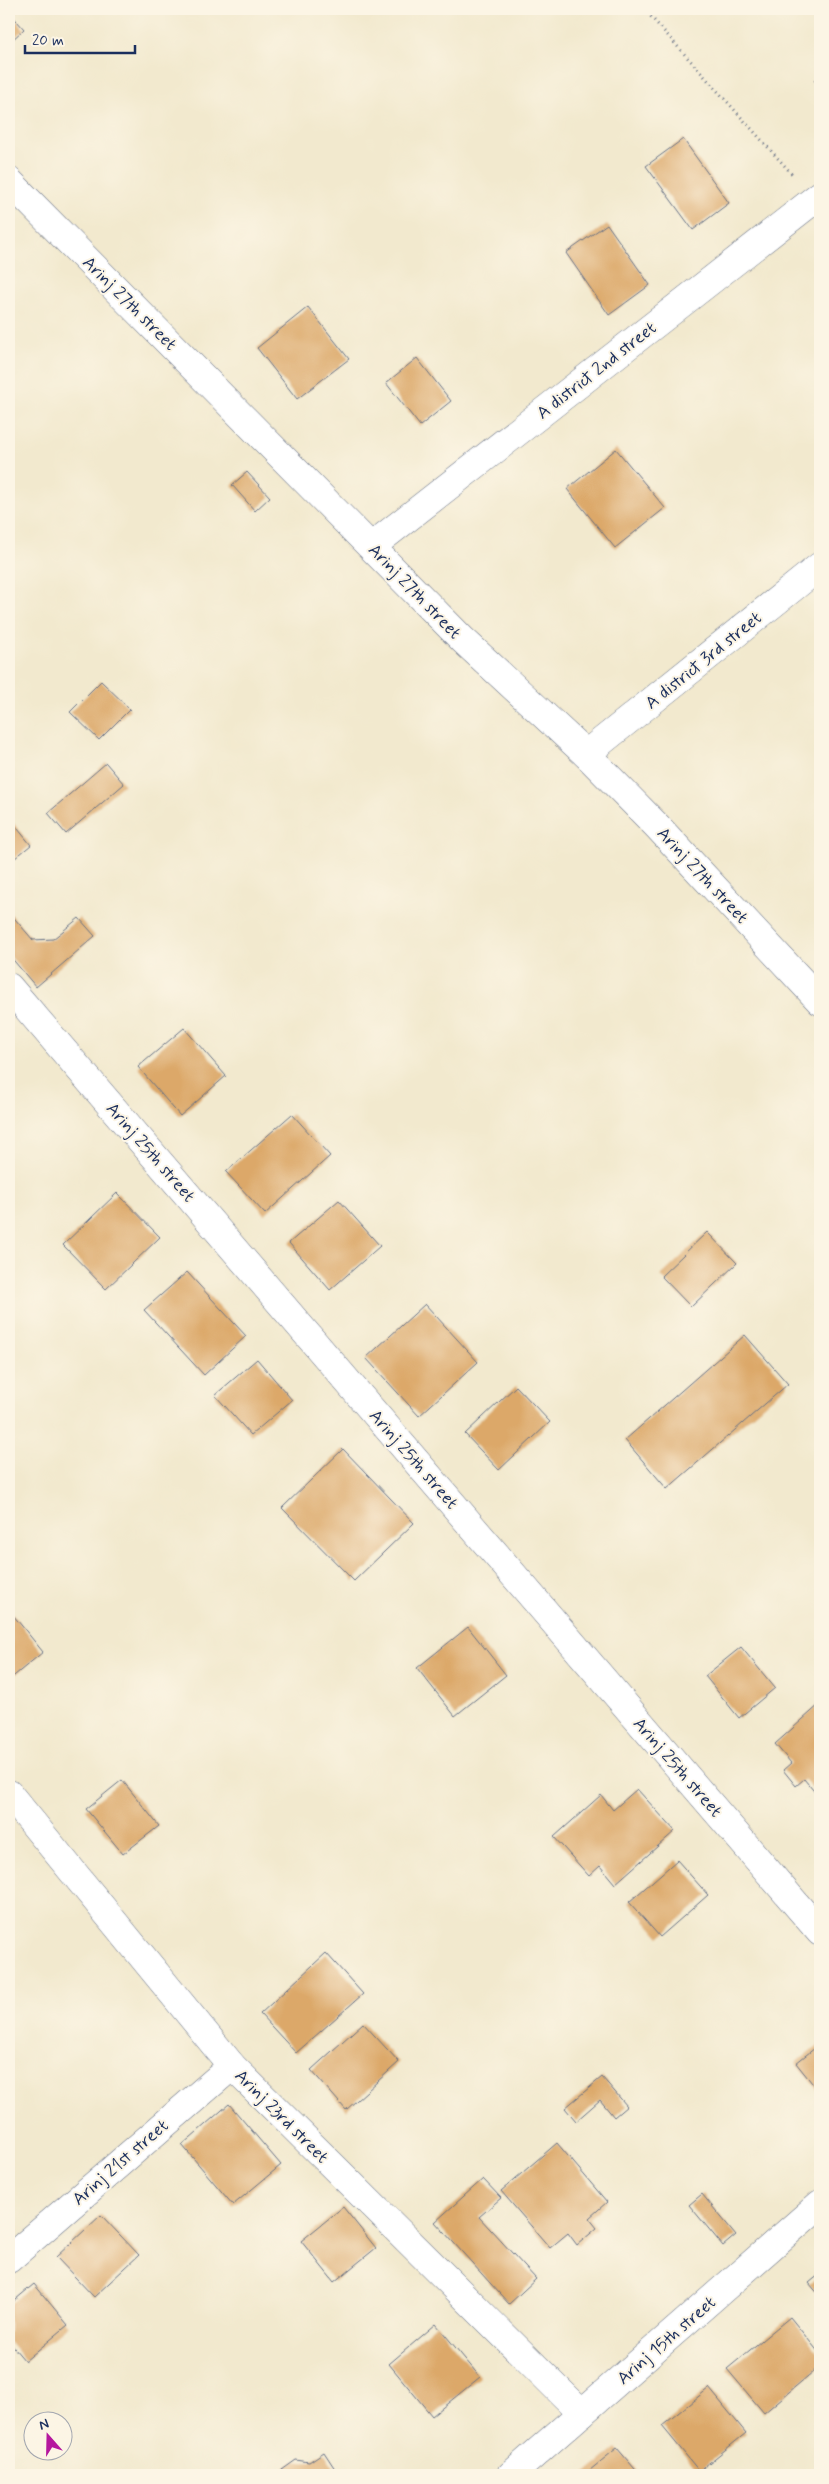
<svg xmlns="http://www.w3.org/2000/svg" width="829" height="2484" font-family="Mynerve,sans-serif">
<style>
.building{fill:#dca869}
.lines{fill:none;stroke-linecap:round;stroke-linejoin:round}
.street-casing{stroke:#667085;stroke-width:29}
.path{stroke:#667085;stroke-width:3;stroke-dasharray:1 4;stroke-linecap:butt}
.street{stroke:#fff;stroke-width:28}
.labels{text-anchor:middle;stroke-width:4;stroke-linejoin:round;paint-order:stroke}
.street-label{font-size:18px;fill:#1b2f5e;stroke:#fcf5e5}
</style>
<rect width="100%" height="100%" fill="#fcf5e5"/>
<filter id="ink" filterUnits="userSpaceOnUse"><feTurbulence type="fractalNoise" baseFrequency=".02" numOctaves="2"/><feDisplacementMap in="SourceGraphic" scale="10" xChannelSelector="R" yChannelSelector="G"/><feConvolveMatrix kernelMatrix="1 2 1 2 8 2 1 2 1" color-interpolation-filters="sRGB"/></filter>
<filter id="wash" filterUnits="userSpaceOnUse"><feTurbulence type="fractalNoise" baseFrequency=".0096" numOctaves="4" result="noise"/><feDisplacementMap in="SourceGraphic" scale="20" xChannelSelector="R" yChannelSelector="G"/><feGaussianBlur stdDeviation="1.12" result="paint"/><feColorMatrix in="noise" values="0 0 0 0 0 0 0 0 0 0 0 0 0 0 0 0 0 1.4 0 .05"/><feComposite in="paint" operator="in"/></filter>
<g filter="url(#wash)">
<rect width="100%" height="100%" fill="#f2e9ce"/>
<g id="blocks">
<g class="building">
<path d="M9,12L24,29L9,43Z"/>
<path d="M820,75V89L814,80Z"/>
<path d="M683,139L729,203L693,230L646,166Z"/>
<path d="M607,224L650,285L609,315L566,253Z"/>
<path d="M308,307L349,359L297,399L257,348Z"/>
<path d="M417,358L451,401L420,426L386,383Z"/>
<path d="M616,449L665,508L615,548L567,489Z"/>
<path d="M247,472L270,497L255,511L232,485Z"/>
<path d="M101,681L130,709L99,740L70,712Z"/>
<path d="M106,763L124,784L66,834L48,813Z"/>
<path d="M9,818L31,845L9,863Z"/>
<path d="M9,912L33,940L53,939L79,918L95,936L36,987L9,955Z"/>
<path d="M184,1028L226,1076L180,1116L138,1067Z"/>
<path d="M292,1114L330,1156L265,1214L226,1172Z"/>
<path d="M117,1193L160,1237L106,1289L63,1245Z"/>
<path d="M339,1200L380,1246L330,1290L289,1243Z"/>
<path d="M707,1232L737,1263L691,1307L661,1276Z"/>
<path d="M187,1272L246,1336L204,1375L144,1310Z"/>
<path d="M425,1304L478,1362L419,1416L366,1358Z"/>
<path d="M745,1335L788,1384L667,1489L625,1440Z"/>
<path d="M257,1359L292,1400L251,1435L215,1395Z"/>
<path d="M516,1386L550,1422L499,1470L465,1434Z"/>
<path d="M343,1449L414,1523L354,1581L282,1508Z"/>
<path d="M13,1615L43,1652L9,1680V1619Z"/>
<path d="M468,1627L506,1675L455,1716L417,1668Z"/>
<path d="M741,1647L775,1688L739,1718L705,1676Z"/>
<path d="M820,1704V1794L818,1796L804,1779L796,1786L783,1770L791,1763L775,1744Z"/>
<path d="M122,1780L159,1826L123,1854L86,1809Z"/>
<path d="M637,1789L675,1831L615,1884L600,1866L589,1876L554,1837L601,1795L613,1810Z"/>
<path d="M677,1860L708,1895L660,1937L629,1902Z"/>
<path d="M326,1953L363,1994L296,2053L260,2014Z"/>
<path d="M363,2023L399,2062L346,2110L311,2070Z"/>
<path d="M820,2044V2093L796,2063Z"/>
<path d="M602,2077L627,2106L614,2117L600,2100L576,2121L565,2108Z"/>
<path d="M229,2104L281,2165L233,2205L182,2145Z"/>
<path d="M557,2143L607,2202L589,2218L597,2228L577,2245L568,2233L550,2248L501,2191Z"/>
<path d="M483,2179L501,2198L479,2217L536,2279L509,2304L435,2222Z"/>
<path d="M702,2194L736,2235L723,2246L689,2205Z"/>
<path d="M343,2207L376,2248L334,2282L301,2241Z"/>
<path d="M101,2215L139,2255L94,2297L56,2257Z"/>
<path d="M820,2274V2296L809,2283Z"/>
<path d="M34,2284L68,2325L25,2361L9,2342V2305Z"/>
<path d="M790,2317L820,2354V2366L764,2413L727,2369Z"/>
<path d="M436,2324L480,2377L432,2416L389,2364Z"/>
<path d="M709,2388L746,2433L699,2471L662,2426Z"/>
<path d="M617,2448L640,2475H584Z"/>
<path d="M324,2452L339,2475H280L282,2470L296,2460L309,2462Z"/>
</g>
</g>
</g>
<g filter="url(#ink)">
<use href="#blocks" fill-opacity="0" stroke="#667085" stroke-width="1"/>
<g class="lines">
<defs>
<g id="street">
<path d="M9,181L463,640L586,754L657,826L820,1001"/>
<path d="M372,546L820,195"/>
<path d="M586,754L820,566"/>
<path d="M9,987L820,1932"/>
<path d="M9,1794L232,2066L582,2413"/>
<path d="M9,2259L232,2066"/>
<path d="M511,2475L820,2204"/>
</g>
</defs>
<use href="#street" class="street-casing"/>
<path class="path" d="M644,9L792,174"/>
<use href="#street" class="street"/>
</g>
</g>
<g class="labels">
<g class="street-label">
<text transform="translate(130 303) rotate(45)" y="6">Arinj 27th street</text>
<text transform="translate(596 370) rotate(-38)" y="6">A district 2nd street</text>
<text transform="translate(415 591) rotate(46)" y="6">Arinj 27th street</text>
<text transform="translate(703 660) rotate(-39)" y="6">A district 3rd street</text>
<text transform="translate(703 875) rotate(47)" y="6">Arinj 27th street</text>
<text transform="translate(151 1152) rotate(49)" y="6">Arinj 25th street</text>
<text transform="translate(414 1459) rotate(49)" y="6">Arinj 25th street</text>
<text transform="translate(678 1767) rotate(49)" y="6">Arinj 25th street</text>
<text transform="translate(282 2116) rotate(45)" y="6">Arinj 23rd street</text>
<text transform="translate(120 2162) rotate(-41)" y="6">Arinj 21st street</text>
<text transform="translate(666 2340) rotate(-41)" y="6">Arinj 15th street</text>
</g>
</g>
<rect width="829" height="2484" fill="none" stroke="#fcf5e5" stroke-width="30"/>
<g transform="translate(48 2436) rotate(340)"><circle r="24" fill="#fcf5e5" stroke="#a2a6af"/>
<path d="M0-4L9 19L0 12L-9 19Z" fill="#b5179e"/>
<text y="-8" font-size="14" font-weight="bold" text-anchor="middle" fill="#1b2f5e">N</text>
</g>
<path d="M25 45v8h110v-8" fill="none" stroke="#1b2f5e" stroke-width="2.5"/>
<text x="32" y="45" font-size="15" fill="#1b2f5e" stroke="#fcf5e5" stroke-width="4" paint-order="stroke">20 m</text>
</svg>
